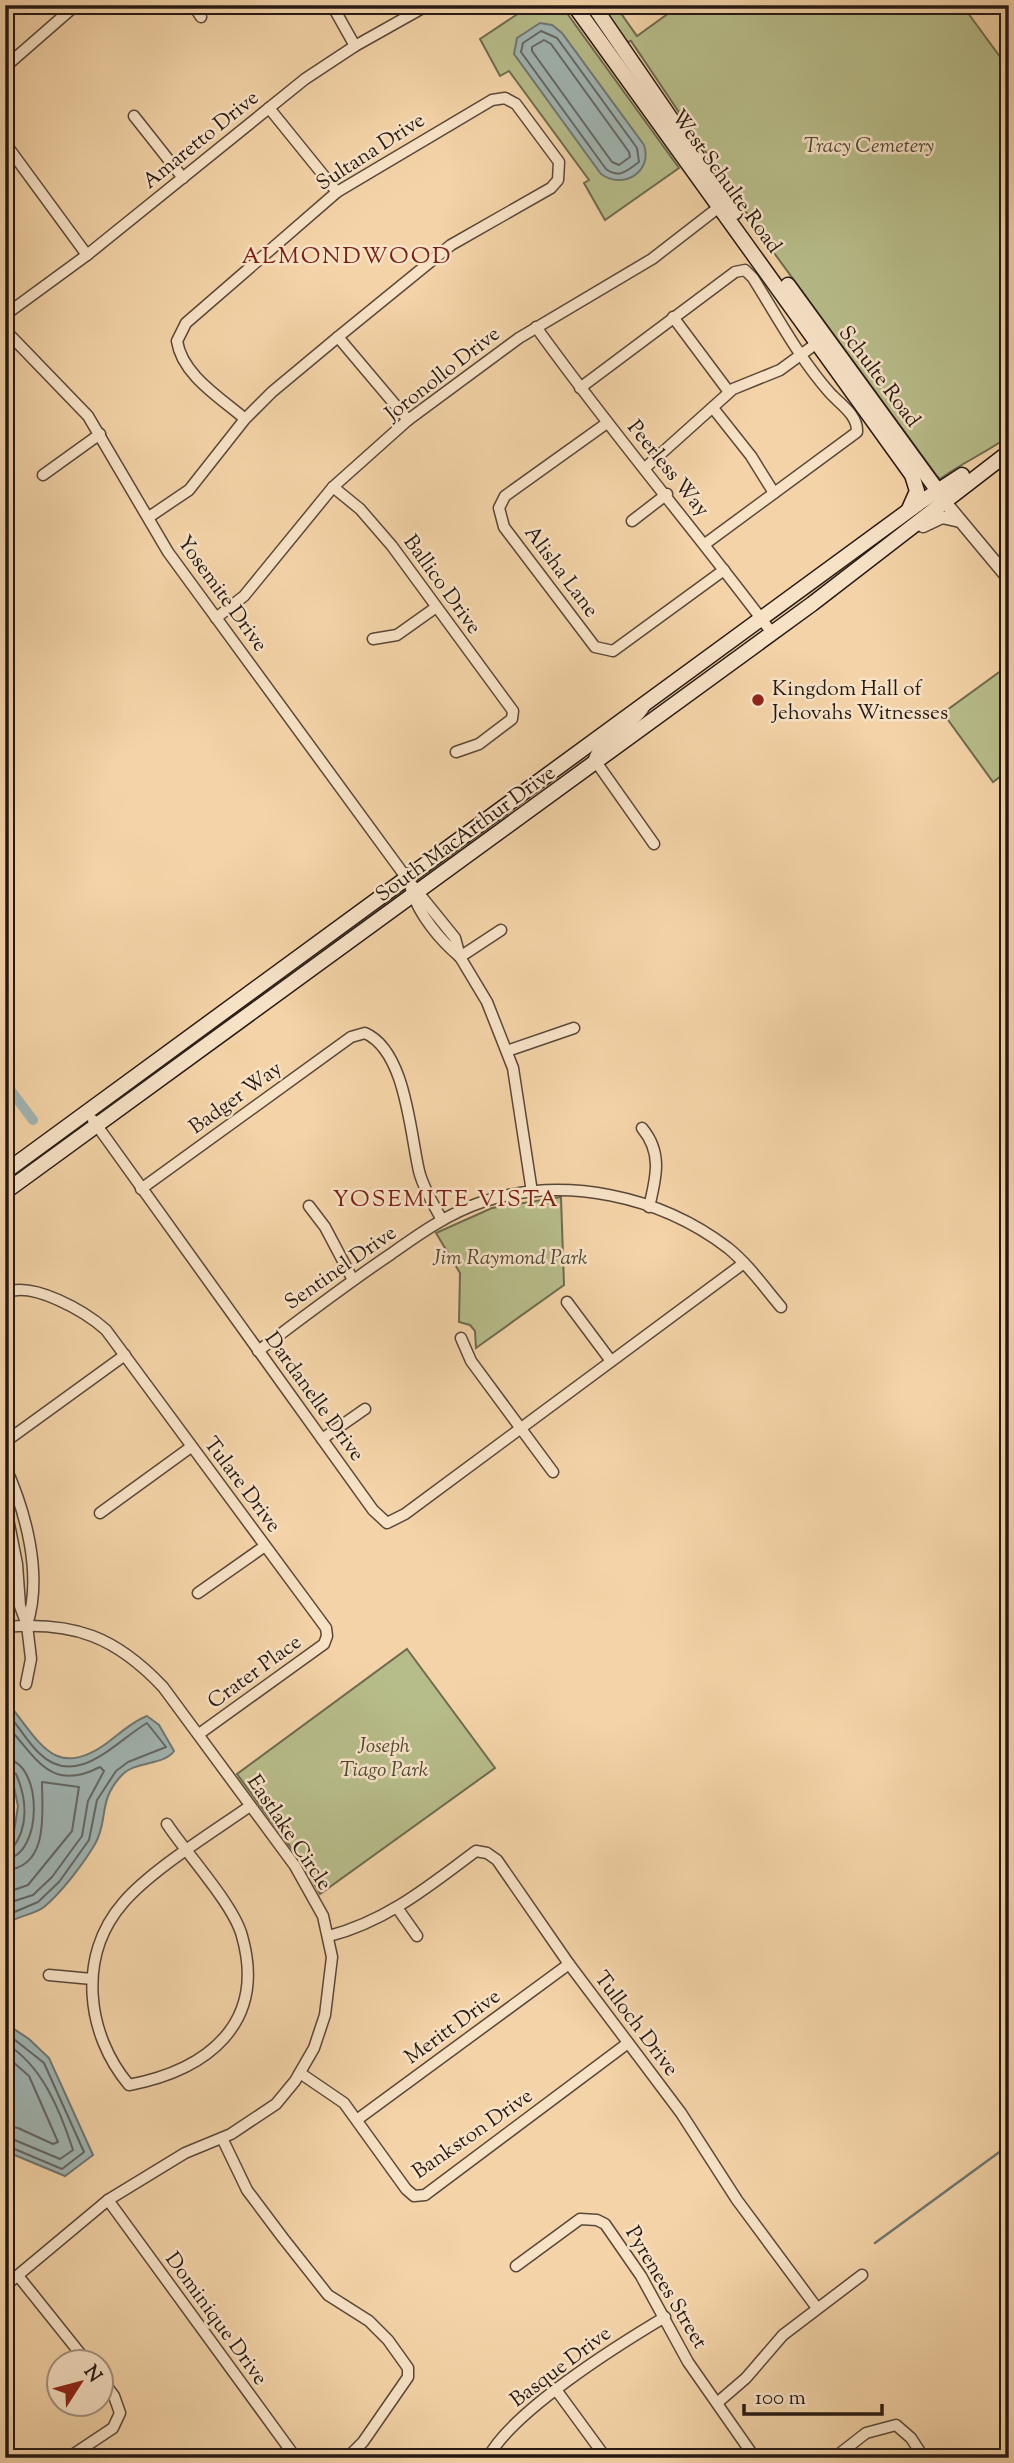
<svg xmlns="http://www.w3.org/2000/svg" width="1014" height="2463" font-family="'Sorts Mill Goudy',serif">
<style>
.green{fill:#b7bd8a;stroke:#6e6b4f;stroke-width:2}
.water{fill:#a0b5b3;stroke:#6f7773;stroke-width:2}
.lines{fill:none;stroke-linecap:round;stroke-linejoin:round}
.shore{stroke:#636764;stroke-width:2}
.stream{stroke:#6f7773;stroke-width:2.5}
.canal{stroke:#a0b5b3;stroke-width:10}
.minor-casing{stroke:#594839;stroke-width:13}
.tertiary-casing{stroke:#594839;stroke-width:15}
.secondary-casing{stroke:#261914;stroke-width:17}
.minor{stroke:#f7e2c6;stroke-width:10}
.tertiary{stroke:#f7e2c6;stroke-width:12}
.secondary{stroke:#f7e2c6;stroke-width:14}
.poi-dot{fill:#8f2418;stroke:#f7e2c6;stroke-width:2.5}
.labels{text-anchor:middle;stroke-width:5;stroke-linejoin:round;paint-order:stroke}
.street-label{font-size:21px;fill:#261914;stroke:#f7e2c6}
.park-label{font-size:21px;font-style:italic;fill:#524a37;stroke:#f7e2c6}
.poi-label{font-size:21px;fill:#261914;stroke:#f7e2c6;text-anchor:start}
.neighbourhood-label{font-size:23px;letter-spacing:2px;fill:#7a1f14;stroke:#f7e2c6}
</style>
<rect width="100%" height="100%" fill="#f3d3a7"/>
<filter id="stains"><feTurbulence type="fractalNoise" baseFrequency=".00286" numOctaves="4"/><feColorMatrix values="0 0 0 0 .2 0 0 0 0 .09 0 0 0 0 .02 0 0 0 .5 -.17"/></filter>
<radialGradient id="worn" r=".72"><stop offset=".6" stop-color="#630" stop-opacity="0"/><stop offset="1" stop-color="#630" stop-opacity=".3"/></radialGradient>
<g class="green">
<path d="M531,5H561L679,168L605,220L584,183L589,180L509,71L500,76L480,39Z"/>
<path d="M601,5H615L637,36L680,5H962L1009,69V436C986,453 963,462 940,479L937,476L769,246L631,41L627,42Z"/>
<path d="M1009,665V770L993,782L943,713Z"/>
<path d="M561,1197L564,1285L476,1348L475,1331L470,1325L459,1322L460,1273L436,1233L492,1208Z"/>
<path d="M407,1649L495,1768L320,1894L305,1867L237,1774Z"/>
</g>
<g class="water">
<path d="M540,23L552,25L562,33L644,145C653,172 623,190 601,174L514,54L517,38Z"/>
<path d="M5,1700C38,1737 52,1783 107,1743C119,1734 133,1721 147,1716L159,1725L174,1751C165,1765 135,1761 122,1775C97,1801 109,1820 95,1844C84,1863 61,1893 44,1907C32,1916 17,1915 5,1925V1847L14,1832L18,1806L14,1787L5,1771Z"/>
<path d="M5,2023L29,2039L49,2058L93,2155L65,2176L5,2151Z"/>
</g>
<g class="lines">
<g class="shore">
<path d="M541,31L557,38L637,148L639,162C627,171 619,179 606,169L521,52L523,43Z"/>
<path d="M544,40L551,44L629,152L630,157L619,165L612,162L532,51V47Z"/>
<path d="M5,1711C18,1724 26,1741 39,1753C76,1790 115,1742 147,1723L166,1747L128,1762L116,1771L97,1800L89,1840L59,1882L38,1902L5,1916"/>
<path d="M5,1724C35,1754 48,1794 100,1767L104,1771L88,1801L82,1836L52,1877L33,1895L5,1904"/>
<path d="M5,1759C44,1761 43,1857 5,1859"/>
<path d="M5,1768L16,1774C27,1799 29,1827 12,1849L5,1850"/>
<path d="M5,1870C50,1868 42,1810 42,1782L79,1787L72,1831L28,1885L5,1893"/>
<path d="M5,2032L44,2063L84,2152L62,2169L5,2145"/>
<path d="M5,2043C42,2065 60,2110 73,2150L60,2159L5,2136"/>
<path d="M5,2055L29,2076L58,2142L53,2144L18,2128L5,2126"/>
</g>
<path class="stream" d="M875,2243L1009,2145"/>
<path class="canal" d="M5,1083L33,1120"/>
<defs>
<g id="minor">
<path d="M193,5L201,17"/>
<path d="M332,5L355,46"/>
<path d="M5,67L76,5"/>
<path d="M269,108L337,192"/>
<path d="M134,116L183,178"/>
<path d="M5,143L87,255"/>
<path d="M5,315L87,255L305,79L355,46L428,5"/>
<path d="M673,317L729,392"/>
<path d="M536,327C611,432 695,530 772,633"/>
<path d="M5,330L88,416L168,552L408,880L455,938L460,957L487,1002L513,1068L532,1192"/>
<path d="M338,337L408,420"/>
<path d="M580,388L735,272L745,270L753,278C777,316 799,358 830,393C840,404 858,415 857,432L705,544"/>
<path d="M713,408L751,456L774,493"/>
<path d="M607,423L505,496L499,508L504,527L595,647L613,651L724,570"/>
<path d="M645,468L733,389L780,370L817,343"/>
<path d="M43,475L100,434"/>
<path d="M333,487L360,509L392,546L513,711L512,719L479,744L456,752"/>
<path d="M149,517L189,490L245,419L272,392L338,337L451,245L551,188L558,180L559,162L516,104L505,98L492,100L337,192L186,323L177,341C182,375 221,398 245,419"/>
<path d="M632,521L667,494"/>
<path d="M216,618L244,596L333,487L408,420L519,338L652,259L723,204"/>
<path d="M373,639L397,635L435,608"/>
<path d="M645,706C634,726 598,742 594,759L654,844"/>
<path d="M411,889C419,915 440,940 460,957"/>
<path d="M460,957L501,930"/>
<path d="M507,1051L574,1028"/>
<path d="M93,1120L373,1510L387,1523L405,1514L744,1263"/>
<path d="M642,1128C663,1153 656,1178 649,1207"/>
<path d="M141,1189L351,1037L365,1033C406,1051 410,1133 419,1171C423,1188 434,1205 442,1220"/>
<path d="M309,1206L325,1227L353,1280"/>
<path d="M5,1293C32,1280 86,1312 106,1330L326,1628L327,1636L324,1644L199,1734"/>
<path d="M567,1302L611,1361"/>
<path d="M461,1338L471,1361L553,1472"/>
<path d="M258,1351C302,1318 345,1285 391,1254C419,1234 449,1213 482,1202C565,1175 660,1196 728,1248C749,1265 764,1287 781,1307"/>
<path d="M322,1439L365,1409"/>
<path d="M5,1442L125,1355"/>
<path d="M5,1466C26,1512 43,1575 27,1625"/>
<path d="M5,1504L17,1564L20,1606L27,1625L31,1659L26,1684"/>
<path d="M100,1513L191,1447"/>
<path d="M198,1593L265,1546"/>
<path d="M5,1627C74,1621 116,1637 163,1687L295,1866L323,1916L332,1957L325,2015L314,2048L295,2081L276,2104L231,2134L185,2153L108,2200L5,2286"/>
<path d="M167,1824C186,1853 234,1905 242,1936C267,2024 207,2070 129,2085C86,2034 77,1956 123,1903C151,1870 213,1832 250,1806"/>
<path d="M398,1909L417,1936"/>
<path d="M329,1936C387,1921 429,1886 476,1851L487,1853L497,1860L569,1964L681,2113L737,2200L817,2308"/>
<path d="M49,1975L92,1979"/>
<path d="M300,2073L344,2103L406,2189L414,2196L425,2195L628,2043"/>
<path d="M358,2119L569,1964"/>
<path d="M222,2138L247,2190L283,2238L328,2295L369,2321L388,2340L408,2368V2377L363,2442L347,2458"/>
<path d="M108,2200L296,2458"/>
<path d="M516,2266L580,2219L597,2220L605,2224L641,2276L688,2362L755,2458"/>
<path d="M19,2277L87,2362"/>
<path d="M557,2391L606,2458"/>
<path d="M717,2403L746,2378L783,2335L862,2275"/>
<path d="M68,2458L113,2428L120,2413L114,2396L102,2380"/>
<path d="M488,2458C511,2412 618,2345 665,2317"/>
<path d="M834,2458L866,2433L896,2425L911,2438L924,2458"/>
</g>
<g id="tertiary">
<path d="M944,501L1009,579"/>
<path d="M923,526L942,517L960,521"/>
</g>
<g id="secondary">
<path d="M574,5L912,475L917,491L909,509"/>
<path d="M593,5L735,212"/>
<path d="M788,285L943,498"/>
<path d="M5,1172L919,503L962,475"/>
<path d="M5,1192L812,604L1009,452"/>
</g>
</defs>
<use href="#minor" class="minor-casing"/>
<use href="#tertiary" class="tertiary-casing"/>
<use href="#secondary" class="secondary-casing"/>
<use href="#minor" class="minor"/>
<use href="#tertiary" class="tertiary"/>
<use href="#secondary" class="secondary"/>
</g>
<circle class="poi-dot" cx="758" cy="700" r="7"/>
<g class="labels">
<g class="street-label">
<text transform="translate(200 139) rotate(-39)" y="7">Amaretto Drive</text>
<text transform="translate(370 151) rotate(-33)" y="7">Sultana Drive</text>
<text transform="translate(727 181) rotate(54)" y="7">West Schulte Road</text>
<text transform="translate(442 373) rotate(-38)" y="7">Joronollo Drive</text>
<text transform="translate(880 376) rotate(53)" y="7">Schulte Road</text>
<text transform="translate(669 468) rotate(51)" y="7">Peerless Way</text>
<text transform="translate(562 571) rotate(53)" y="7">Alisha Lane</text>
<text transform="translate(443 584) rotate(54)" y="7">Ballico Drive</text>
<text transform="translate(223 593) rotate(54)" y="7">Yosemite Drive</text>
<text transform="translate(465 833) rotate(-36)" y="7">South MacArthur Drive</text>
<text transform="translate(235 1097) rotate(-36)" y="7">Badger Way</text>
<text transform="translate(340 1267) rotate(-35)" y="7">Sentinel Drive</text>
<text transform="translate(315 1396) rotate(54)" y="7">Dardanelle Drive</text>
<text transform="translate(243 1484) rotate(53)" y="7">Tulare Drive</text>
<text transform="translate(254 1671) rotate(-36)" y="7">Crater Place</text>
<text transform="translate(290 1832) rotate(56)" y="7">Eastlake Circle</text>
<text transform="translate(637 2023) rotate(53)" y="7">Tulloch Drive</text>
<text transform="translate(452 2026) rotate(-36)" y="7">Meritt Drive</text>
<text transform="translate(472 2133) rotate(-35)" y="7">Bankston Drive</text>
<text transform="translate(667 2287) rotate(59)" y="7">Pyrenees Street</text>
<text transform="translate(217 2318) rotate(54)" y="7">Dominique Drive</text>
<text transform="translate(560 2366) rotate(-37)" y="7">Basque Drive</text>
</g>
<g class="park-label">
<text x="869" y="152">Tracy Cemetery</text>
<text x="510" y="1264">Jim Raymond Park</text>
<text x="384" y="1752">Joseph<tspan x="384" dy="24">Tiago Park</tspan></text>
</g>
<g class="poi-label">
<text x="772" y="695">Kingdom Hall of<tspan x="772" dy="24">Jehovahs Witnesses</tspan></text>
</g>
<g class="neighbourhood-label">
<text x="347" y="263">ALMONDWOOD</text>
<text x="446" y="1206">YOSEMITE VISTA</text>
</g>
</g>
<rect width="1014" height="2463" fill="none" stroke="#f3d3a7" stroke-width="28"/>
<rect x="7" y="7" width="1000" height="2449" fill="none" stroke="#261914" stroke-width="3.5"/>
<rect x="14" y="14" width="986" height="2435" fill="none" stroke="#261914" stroke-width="2"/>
<g transform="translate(80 2383) rotate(54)"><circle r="33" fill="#f7e2c6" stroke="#a3927f" stroke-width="2"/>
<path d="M0-5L12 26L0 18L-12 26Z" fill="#8f2418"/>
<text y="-10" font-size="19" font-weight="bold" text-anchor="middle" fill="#261914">N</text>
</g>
<path d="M744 2404v10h138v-10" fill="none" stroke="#261914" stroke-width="3.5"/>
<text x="755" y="2404" font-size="21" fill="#261914" stroke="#f7e2c6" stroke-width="5" paint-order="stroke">100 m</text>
<rect width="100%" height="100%" filter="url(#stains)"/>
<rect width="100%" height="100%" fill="url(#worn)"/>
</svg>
